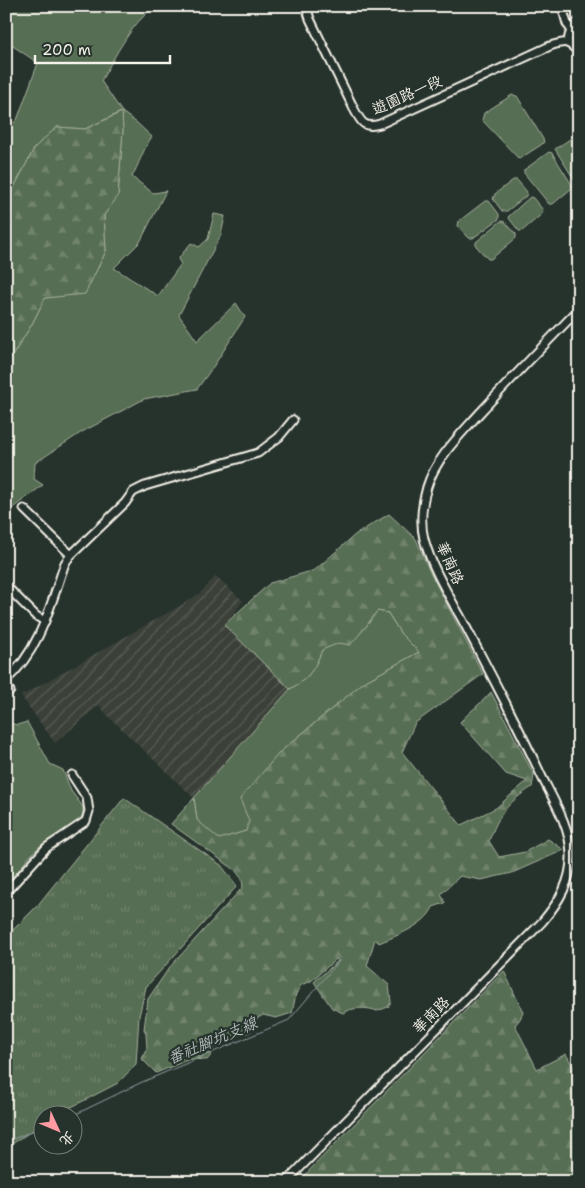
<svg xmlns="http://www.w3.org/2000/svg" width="585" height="1188" font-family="'Shantell Sans','LXGW WenKai TC',sans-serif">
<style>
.industrial{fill:url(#industrial-furrows)}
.green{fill:#576e53;stroke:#a6b09e}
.forest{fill:url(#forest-firs);stroke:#a6b09e}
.park{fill:url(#park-tufts);stroke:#a6b09e}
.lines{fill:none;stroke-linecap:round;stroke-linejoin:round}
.stream{stroke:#909ea1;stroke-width:1}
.minor-casing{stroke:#f4f1e8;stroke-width:11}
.minor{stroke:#26332d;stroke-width:7}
.labels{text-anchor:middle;stroke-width:4.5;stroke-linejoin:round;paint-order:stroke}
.street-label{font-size:15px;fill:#f4f1e8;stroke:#26332d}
.water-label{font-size:16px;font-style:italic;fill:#b2bab9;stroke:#26332d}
</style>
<defs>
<pattern id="industrial-furrows" width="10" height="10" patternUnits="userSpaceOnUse" patternTransform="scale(1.25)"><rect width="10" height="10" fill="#3b4139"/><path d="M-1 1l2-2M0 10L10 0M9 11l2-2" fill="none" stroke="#585d56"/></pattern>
<pattern id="forest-firs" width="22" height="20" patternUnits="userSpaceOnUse" patternTransform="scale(1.25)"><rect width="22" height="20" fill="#576e53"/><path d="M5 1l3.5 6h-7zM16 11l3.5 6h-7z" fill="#70836c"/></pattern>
<pattern id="park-tufts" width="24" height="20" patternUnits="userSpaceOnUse" patternTransform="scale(1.25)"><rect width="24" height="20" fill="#576e53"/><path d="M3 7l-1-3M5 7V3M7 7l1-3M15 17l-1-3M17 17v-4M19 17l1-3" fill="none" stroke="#70836c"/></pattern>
</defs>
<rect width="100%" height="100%" fill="#26332d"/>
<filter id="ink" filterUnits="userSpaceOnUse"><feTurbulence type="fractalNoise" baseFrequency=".02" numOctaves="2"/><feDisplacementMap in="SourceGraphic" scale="10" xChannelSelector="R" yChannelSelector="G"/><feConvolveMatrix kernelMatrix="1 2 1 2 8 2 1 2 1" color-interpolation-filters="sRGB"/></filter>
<g filter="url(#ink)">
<path class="industrial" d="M216,576L243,601L225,625L290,689L194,798L108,716L99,705L55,743L21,696L183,604L200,593Z"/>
<g class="green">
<path d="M16,6H155C130,25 116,55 101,81L122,112L137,123L152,137C145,145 138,166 132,177L153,193L166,191L140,242L114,268L158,296L181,264L178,259L191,243L199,247L208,239L214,214L225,216L221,235L179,315L197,341L236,303L245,317L215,364L197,389L144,399L82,432L35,463L34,479L43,485L6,513V366L32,324L45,298L85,293L106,251L104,215L118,196L123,130L121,112L85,129L57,127L35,147L6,203V129L17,120L38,63L10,44L6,47V14H10Z"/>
<path d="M512,95L517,96L543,139L544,142L541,145L519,159L482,120L484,113Z"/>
<path d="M579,133V182L577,184L555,149Z"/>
<path d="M549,152L552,153L572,185V188L553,204H549L524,173V170Z"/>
<path d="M513,180H517L527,192L526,196L507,211H502L493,199L495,194Z"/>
<path d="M530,197L533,198L543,210L542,214L522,231H519L508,217Z"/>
<path d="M485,201H489L499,214V219L473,238H469L458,226L459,221Z"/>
<path d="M501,221L505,222L516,234V238L491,259H488L476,246V242Z"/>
<path d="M377,611L388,613L401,634L419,652L364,682L280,752L246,831L219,840L197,820L194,798L290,689C309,678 314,670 322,650L365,628Z"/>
<path d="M27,722L50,764L63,770L71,791L83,807V814C76,831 57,832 44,843C28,855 18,872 6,888V724L10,723L17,725Z"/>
</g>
<g class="forest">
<path d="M122,112L123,130L118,196L104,215L106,251L85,294L45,298L32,324L6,366V203L35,147L57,127L85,129Z"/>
<path d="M389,514L416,539L429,570L483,674L415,723L402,752L461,825L496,808L527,781L506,774L460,722C470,711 482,703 491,692L534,775L532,787C507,803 499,814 489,841L499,857L525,852L548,839L564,850L512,873L481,880L460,876L441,894L445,903L433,907C426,925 396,936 379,943L375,939L367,966L389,985L391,1002L388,1007L377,1011C368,1007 351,1007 343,1013L332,1008L314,982L338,961L336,959L311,981L301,985L296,994L292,1013L276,1018L263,1015L256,1019L250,1032C243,1034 220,1038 216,1043C211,1048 215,1052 207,1060L190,1059L156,1073L142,1059L147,1048L146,1034L144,1029L148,999L169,968L243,887L242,879L235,870L171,824L194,798L197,820L219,839L246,831L249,821L240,799L280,752L364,682L419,652L401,634L388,613L377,611L365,628L350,645L339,643L322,650C314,670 309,678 290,689L224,625L270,583L315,570L356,534Z"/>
<path d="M504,971L523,1012L520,1019L515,1025L537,1069L566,1054L579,1077V1182H298Z"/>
</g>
<path class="park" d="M124,798L221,865L237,886L146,987L139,1016L136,1064L118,1083L56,1115L42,1116V1124L6,1148V937L37,906Z"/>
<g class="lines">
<g class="stream">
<path d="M72,1116L140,1083L289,1020L340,960"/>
<path d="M6,1142L42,1127"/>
</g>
<defs>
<g id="minor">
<path d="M306,6L310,19L354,109C361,122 364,129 380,124L550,46C565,41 568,40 579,53"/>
<path d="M562,6L567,24L571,29"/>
<path d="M568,42C569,33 571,28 579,21"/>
<path d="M24,509L71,555"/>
<path d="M6,586L36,616L45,621"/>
<path d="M6,680C40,651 51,603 65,563L71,555L125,503L133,492L145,486L258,453L279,437L293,420"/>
<path d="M6,692L10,691"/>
<path d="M6,892L46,848L86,821L89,811L87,798L72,775"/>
<path d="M286,1182L542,922C559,902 572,881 571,854C570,827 554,801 542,777C518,725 491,675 465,625C450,597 432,569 424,539C420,523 422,503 427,487C435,460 458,437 477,416C510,380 544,345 579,309"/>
</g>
</defs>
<use href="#minor" class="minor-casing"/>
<use href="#minor" class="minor"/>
</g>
</g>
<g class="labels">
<g class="street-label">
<text transform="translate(407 95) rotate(-24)" y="5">遊園路一段</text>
<text transform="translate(450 563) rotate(66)" y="5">華南路</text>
<text transform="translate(431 1015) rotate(-45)" y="5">華南路</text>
</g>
<g class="water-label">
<text transform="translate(212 1040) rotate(-23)" y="6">番社腳坑支線</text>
</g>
</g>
<rect width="585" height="1188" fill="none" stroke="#26332d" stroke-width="25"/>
<rect x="12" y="12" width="560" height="1163" fill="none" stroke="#f4f1e8" stroke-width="2" filter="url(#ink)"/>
<g transform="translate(58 1130) rotate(134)"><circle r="24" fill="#26332d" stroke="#787f78"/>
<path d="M0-4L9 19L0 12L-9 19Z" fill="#ff9aa2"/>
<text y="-8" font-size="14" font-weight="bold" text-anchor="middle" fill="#f4f1e8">北</text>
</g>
<path d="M35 55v8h135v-8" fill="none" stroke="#f4f1e8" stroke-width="2.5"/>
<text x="42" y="55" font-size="15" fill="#f4f1e8" stroke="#26332d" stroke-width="4" paint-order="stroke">200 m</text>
</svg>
